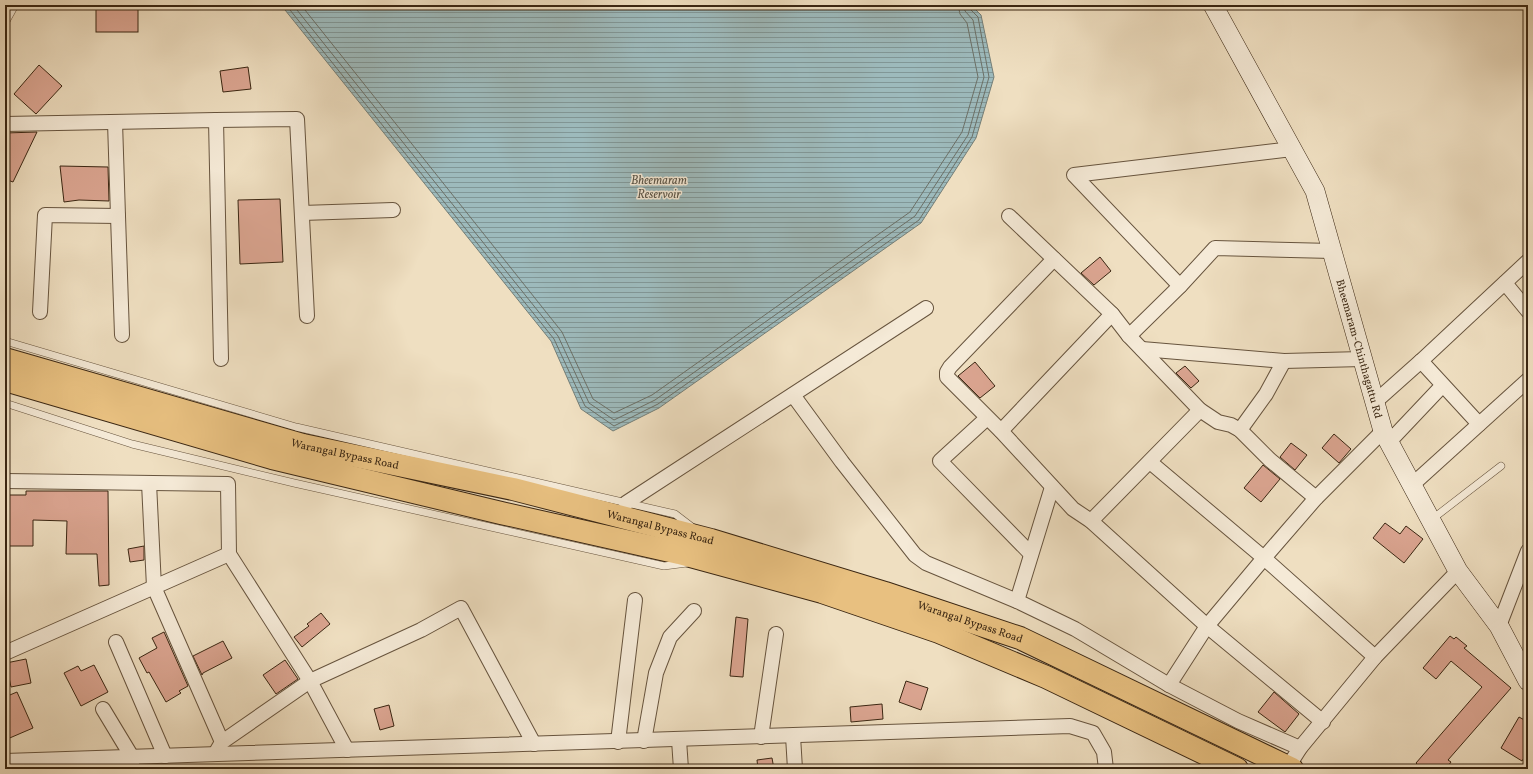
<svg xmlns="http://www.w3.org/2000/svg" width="1533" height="774" font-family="Vollkorn,serif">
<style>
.water{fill:url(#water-rules);stroke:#757f78}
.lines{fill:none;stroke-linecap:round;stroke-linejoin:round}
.shore{stroke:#6c7067;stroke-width:1}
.building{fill:#dba591;stroke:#3a2612}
.lane-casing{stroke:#67543e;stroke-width:8}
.street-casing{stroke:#67543e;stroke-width:16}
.secondary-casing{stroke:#3a2612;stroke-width:20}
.highway-casing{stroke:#3a2612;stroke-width:24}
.lane{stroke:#f5ead7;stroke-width:7}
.street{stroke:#f5ead7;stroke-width:14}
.secondary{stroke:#f5ead7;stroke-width:19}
.highway{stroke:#e8c080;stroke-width:22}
.labels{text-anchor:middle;stroke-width:3;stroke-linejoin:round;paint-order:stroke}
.street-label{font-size:11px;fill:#3a2612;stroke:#f5ead7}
.water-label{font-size:12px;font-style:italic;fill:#585245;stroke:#f5ead7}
</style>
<defs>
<pattern id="water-rules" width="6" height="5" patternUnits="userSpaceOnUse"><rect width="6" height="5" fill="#9dbabc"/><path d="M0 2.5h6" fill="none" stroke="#819797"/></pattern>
</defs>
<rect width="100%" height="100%" fill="#efdfc1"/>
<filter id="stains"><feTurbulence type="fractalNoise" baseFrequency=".005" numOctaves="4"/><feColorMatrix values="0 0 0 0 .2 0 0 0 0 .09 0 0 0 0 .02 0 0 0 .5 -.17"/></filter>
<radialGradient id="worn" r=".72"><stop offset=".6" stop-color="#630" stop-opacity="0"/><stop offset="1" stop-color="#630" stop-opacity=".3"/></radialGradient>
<path class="water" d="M281,5H971L981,15L994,77L976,138L921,223L659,408L613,431L581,409L551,341Z"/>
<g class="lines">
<g class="shore">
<path d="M286,5L554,339L585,406L614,426L658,404L919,220L972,137L989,77L978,17L970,9L969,5"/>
<path d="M293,5L558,336L589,403L614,420L655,400L915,216L968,135L984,77L973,20L965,11L964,5"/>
<path d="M301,5L562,332L593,399L614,413L652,395L910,212L962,132L978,77L967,23L960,14L958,5"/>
</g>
</g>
<g class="building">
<rect x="96" y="5" width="42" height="27"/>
<path d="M39,65L62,86L36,114L14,94Z"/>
<path d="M248,67L251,89L223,92L220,71Z"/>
<path d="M37,132L13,182L5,179V133Z"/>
<path d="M60,166L108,167L109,201L79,200L64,202Z"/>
<path d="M280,199L283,262L240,264L238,200Z"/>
<path d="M1100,257L1111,271L1094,285L1081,273Z"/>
<path d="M975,362L995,386L980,398L958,376Z"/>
<path d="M1185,366L1199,381L1191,388L1176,373Z"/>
<path d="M1334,434L1351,449L1339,463L1322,448Z"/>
<path d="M1291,443L1307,455L1295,470L1280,457Z"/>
<path d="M1263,465L1280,479L1261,502L1244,488Z"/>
<path d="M26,491H108L109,585L99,586L97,554H66L67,521L33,520V546H5V495H26Z"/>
<path d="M1385,523L1400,534L1406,526L1423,539L1404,563L1373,538Z"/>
<path d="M144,546V560L130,562L128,549Z"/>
<path d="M321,613L330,624L302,647L294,637L309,626L307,624Z"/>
<path d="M736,617L748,619L743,677L730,676Z"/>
<path d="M164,632L188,686L179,691L181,693L166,702L149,672L147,673L139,658L157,648L152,638Z"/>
<path d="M1450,636L1454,639L1456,637L1467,646L1464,648L1511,688L1448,760L1451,762L1446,769H1422L1416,763L1482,687L1451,661L1436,679L1423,668Z"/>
<path d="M223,641L232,658L203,673L202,675L193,656Z"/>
<path d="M26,659L31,683L11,687L6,663Z"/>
<path d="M285,660L298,679L276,694L263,675Z"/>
<path d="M94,665L108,692L81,706L64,673L78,666L81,671Z"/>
<path d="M906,681L928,688L921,710L899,702Z"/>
<path d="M17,692L33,728L5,740V697Z"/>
<path d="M1274,692L1299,714L1285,732L1258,712Z"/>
<path d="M882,704L883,719L851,722L850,707Z"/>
<path d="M389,705L394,726L380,730L374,709Z"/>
<path d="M1519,717L1528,722V751L1522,761L1501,748Z"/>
<path d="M772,758L774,769H758L757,760Z"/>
</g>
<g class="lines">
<defs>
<g id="lane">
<path d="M5,23L15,5"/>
<path d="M5,341L296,427L675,514L692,527"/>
<path d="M5,403L132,444L294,483L664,566L687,563"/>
<path d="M1431,520L1501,466"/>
</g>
<g id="street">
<path d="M216,120L297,119L307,316"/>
<path d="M5,124L216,120L221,359"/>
<path d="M302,213L393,210"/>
<path d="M118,216L122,335"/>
<path d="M1009,216L1112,314L1129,336L1200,410L1218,422L1231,425L1240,430L1270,460L1316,498"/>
<path d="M1054,259L950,367L947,372V377L1001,431L1073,509L1091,521L1207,626L1323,722"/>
<path d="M1505,283L1528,311"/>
<path d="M1180,286L1074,175L1292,149"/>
<path d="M40,312L45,215L118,216L115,122"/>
<path d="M1129,336L1180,286L1215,248L1332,251"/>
<path d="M1142,349L1284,361L1362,359"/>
<path d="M1421,361L1479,424"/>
<path d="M793,395L842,462L915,555L926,563L1017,601L1075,629L1169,685L1238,721L1300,748"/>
<path d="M1375,402L1421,361L1528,261"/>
<path d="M987,418L940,461L1031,554"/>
<path d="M1240,430L1266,394L1284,361"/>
<path d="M1001,431L1112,314"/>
<path d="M1389,442L1442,386"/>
<path d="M1150,462L1264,558L1375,657"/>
<path d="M5,481L228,484L229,554L310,681L347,750"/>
<path d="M149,483L154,587L222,742"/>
<path d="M1412,485L1528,380"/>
<path d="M626,503L926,308"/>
<path d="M1091,521L1200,410"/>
<path d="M1017,601L1052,487"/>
<path d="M1499,626L1528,551"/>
<path d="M116,642L165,756"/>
<path d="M5,653L229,554"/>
<path d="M1169,685L1207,626L1264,558L1316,498L1383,431"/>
<path d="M103,709L132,757V769"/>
<path d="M793,736L795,769"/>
<path d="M761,737L776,634"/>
<path d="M679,740L681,769"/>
<path d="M644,741L656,673L670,637L694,611"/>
<path d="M618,742L635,600"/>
<path d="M215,754L222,742L310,681L421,630L461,608L534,744"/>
<path d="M5,761L1070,726L1093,733L1104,752L1106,769"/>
<path d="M1288,767L1300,748L1375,657L1458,571"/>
</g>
<g id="secondary">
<path id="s1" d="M1213,5L1315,191L1383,431L1458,571L1499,626L1528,681"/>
</g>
<g id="highway">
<path id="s2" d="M5,359L303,445L513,489L711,540L885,593L1020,638L1292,769"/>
<path d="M5,380L272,458L501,513L679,553L822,592L939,632L1046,677L1237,769"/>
</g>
</defs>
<use href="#lane" class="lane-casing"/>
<use href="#street" class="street-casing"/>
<use href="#secondary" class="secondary-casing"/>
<use href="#highway" class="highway-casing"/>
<use href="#lane" class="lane"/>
<use href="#street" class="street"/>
<use href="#secondary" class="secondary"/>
<use href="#highway" class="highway"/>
</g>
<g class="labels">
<g class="street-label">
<text dy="4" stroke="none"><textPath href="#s1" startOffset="376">Bheemaram-Chinthagattu Rd</textPath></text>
<text dy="4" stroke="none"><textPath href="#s2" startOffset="353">Warangal Bypass Road</textPath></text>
<text dy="4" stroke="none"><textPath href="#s2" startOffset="677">Warangal Bypass Road</textPath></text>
<text dy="4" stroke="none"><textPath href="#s2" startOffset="1001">Warangal Bypass Road</textPath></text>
</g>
<g class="water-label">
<text x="659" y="184">Bheemaram<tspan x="659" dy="14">Reservoir</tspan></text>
</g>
</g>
<rect width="1533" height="774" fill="none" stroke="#efdfc1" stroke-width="20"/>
<rect x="6" y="6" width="1521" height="762" fill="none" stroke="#3a2612" stroke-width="2"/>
<rect x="10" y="10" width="1513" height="754" fill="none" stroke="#3a2612"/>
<rect width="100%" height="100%" filter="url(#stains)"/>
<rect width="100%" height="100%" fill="url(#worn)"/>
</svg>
